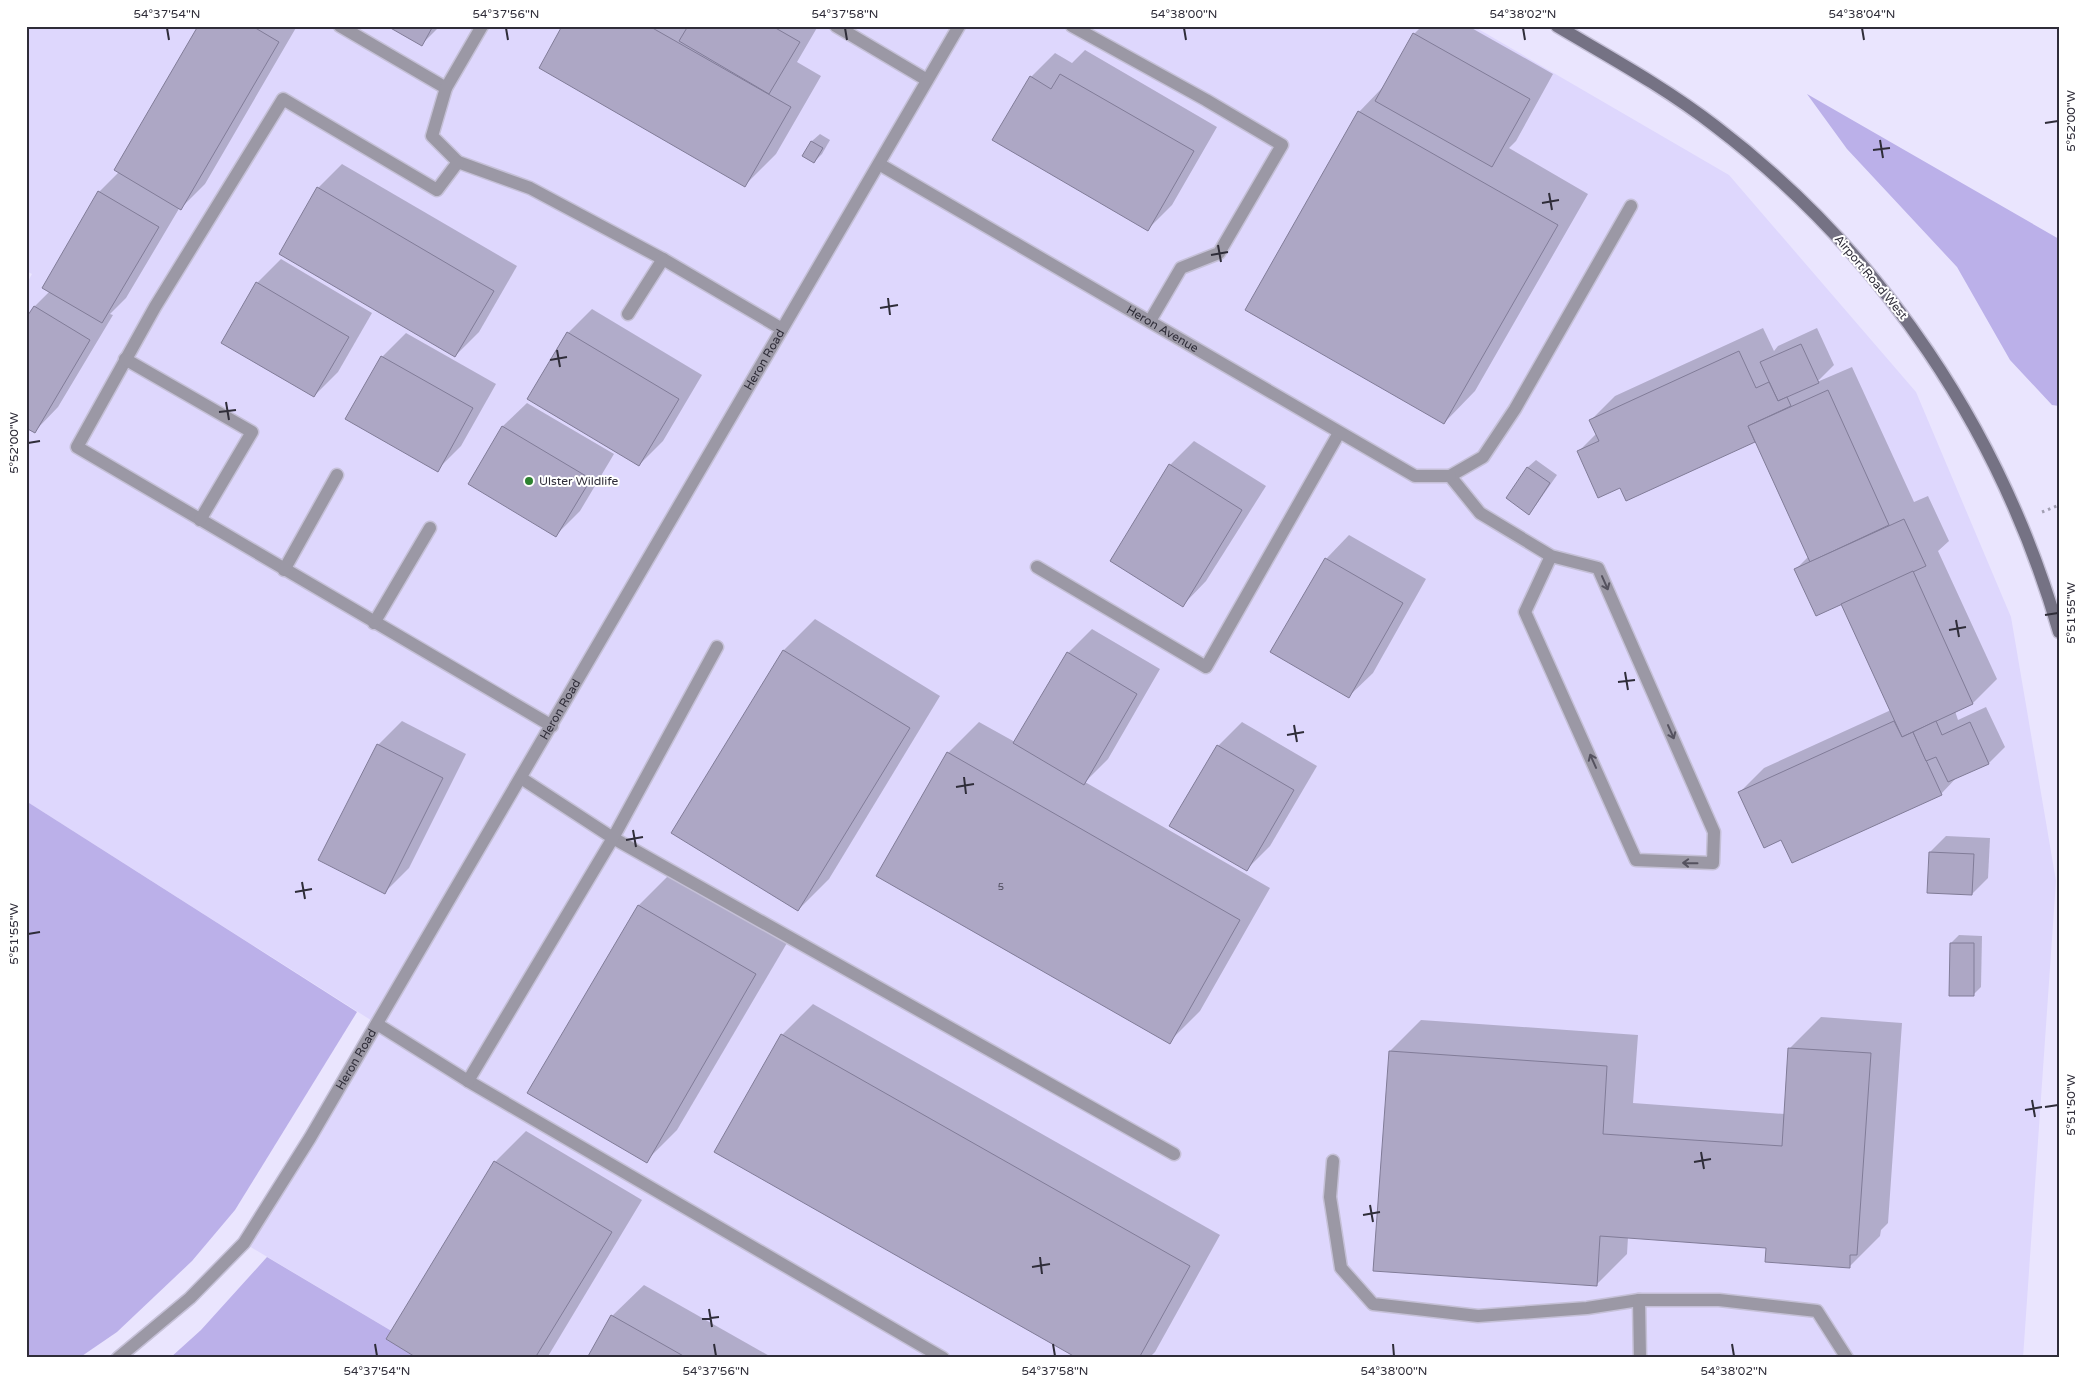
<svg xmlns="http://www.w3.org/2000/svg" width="2085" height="1384" font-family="'Varela Round',sans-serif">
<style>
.built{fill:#ded7fd}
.green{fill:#bbb0e9}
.shadow{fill:#0003}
.building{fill:#ada7c5;stroke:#817c98}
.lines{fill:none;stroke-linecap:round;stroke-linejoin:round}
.lane-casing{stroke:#c5c0d7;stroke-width:15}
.street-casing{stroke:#c5c0d7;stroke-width:15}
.secondary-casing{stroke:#c5c0d7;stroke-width:15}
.path{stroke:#a29fb3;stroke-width:3;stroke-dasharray:2.5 4;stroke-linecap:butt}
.lane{stroke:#9b98a5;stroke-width:12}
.street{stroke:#9b98a5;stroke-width:12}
.secondary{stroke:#757284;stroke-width:12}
.oneway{stroke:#55525f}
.ticks{fill:none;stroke:#2f2d39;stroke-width:2}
.poi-dot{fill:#2d8230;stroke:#fff;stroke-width:2}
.labels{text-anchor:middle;stroke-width:4;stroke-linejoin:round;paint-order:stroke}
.number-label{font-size:10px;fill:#4e4c5c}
.street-label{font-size:12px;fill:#2f2d39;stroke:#fff}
.poi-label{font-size:12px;fill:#2f2d39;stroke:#fff;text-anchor:start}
.neatline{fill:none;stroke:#2f2d39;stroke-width:2}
.ticks-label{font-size:12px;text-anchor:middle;fill:#2f2d39}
</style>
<rect width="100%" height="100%" fill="#eae5fe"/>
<path class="built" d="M26,26H1473L1729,175L1916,392L2011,617L2056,881L2023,1358H437L244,1243L377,1024L26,801V285L32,274L26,271Z"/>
<g class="green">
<path d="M1807,94L2059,239V406L2052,405L2010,360L1957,267L1847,149Z"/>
<path d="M26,801L357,1012L235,1210L192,1261L117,1332L79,1358H26Z"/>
<path d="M267,1257L437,1358H170L201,1330Z"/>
</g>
<g class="shadow">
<path d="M199,26H297L205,184L181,208L180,207L126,298L110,314L113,315L58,407L35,431L26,321L35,306L50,291L99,192L119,172Z"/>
<path d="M390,26H440L422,44Z"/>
<path d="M564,26H818L797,62L821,76L776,154L745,185Z"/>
<path d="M1422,26H1468L1553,74L1516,141L1509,148L1588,194L1475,391L1444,423L1359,112L1385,85L1414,34Z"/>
<path d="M1085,50L1217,127L1172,205L1148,229L1031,77L1055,53L1072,63Z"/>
<path d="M820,134L830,140L822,154L814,162L804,155L812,141Z"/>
<path d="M342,164L517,266L479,332L455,356L318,188Z"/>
<path d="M281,259L372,313L338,372L314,396L257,283Z"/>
<path d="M592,309L702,375L663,441L639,465L568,333Z"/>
<path d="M1763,328L1774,351L1778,346L1817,328L1834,365L1817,382L1852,367L1914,502L1928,496L1949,541L1938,551L1997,679L1973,703L1955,711L1958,720L1986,707L2005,747L1989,763L1958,776L1941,794L1782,839L1740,792L1764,768L1891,710L1841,603L1796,569L1809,556L1756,440L1626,499L1620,486L1578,452L1597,433L1591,420L1615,396Z"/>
<path d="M406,333L496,384L461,446L437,470L382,357Z"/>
<path d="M527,403L614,454L580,511L556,535L469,483L503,426Z"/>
<path d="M1194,441L1266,486L1206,581L1183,605L1170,465Z"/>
<path d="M1536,460L1557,475L1536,505L1529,513L1507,498L1528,467Z"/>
<path d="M1349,535L1426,579L1373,673L1349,696L1326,559Z"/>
<path d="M815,619L940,696L829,879L798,910L672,832L784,650Z"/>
<path d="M1092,629L1160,669L1108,759L1085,782L1270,888L1200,1011L1169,1042L948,753L979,722L1015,742L1068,653Z"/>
<path d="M402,721L466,754L409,868L385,892L378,745Z"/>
<path d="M1242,722L1317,766L1270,846L1246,870L1218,746Z"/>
<path d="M1946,836L1990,838L1988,878L1972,894L1930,852Z"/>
<path d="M670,874L787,943L677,1130L646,1161L529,1093L639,905Z"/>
<path d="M1959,935L1982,936L1981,987L1973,995L1951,943Z"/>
<path d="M813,1004L1220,1235L1155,1352L1149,1358H1080L782,1035Z"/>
<path d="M1821,1017L1902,1023L1888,1223L1881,1230L1880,1236L1849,1267L1767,1247L1628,1237L1627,1254L1596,1285L1390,1051L1421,1020L1638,1035L1633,1103L1785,1114L1790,1048Z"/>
<path d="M526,1131L642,1200L547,1358H420L388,1339L495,1162Z"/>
<path d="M644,1285L773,1358H589L612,1316Z"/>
</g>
<g class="building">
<path d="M198,26H252L279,42L181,210L114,170Z"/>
<path d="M387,26H433L422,46Z"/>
<path d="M562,26H649L791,107L745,187L539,68Z"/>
<path d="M688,26H772L800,42L769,94L679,41Z"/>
<path d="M1413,33L1530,99L1492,167L1375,101Z"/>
<path d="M1060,74L1194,151L1148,231L992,140L1030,76L1051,89Z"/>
<path d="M1358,111L1558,225L1444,424L1245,310Z"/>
<path d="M811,141L823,148L814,163L802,156Z"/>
<path d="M317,187L494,291L455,357L279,254Z"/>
<path d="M98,191L159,227L102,323L42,288Z"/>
<path d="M256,282L349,337L314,397L221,343Z"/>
<path d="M34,306L90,340L35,433L26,428V318Z"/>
<path d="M567,332L679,399L639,466L527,399Z"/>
<path d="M1801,344L1819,383L1778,401L1760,362Z"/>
<path d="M1739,351L1756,388L1769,382L1778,401L1787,397L1791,406L1748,426L1755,442L1626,501L1620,488L1598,498L1577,451L1599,441L1589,420Z"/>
<path d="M381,356L473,408L438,472L345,419Z"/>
<path d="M1828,390L1889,525L1810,562L1748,426Z"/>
<path d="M502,426L591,479L556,537L468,484Z"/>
<path d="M1169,464L1242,510L1183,607L1110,561Z"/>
<path d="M1527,467L1550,483L1529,515L1506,498Z"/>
<path d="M1904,519L1926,566L1816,616L1794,569Z"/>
<path d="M1325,558L1403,603L1349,698L1270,652Z"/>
<path d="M1913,571L1973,704L1902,737L1841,604Z"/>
<path d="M783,650L910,728L798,911L671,833Z"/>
<path d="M1067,652L1137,694L1084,785L1013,743Z"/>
<path d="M1894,721L1902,737L1913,732L1942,795L1792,863L1781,840L1764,848L1738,792Z"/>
<path d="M1936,721L1942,735L1970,722L1989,764L1948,782L1936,757L1926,761L1913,732Z"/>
<path d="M377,744L443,778L385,894L318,860Z"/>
<path d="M1217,745L1294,790L1247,871L1169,826Z"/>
<path d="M947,752L1240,920L1170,1044L876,876Z"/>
<path d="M1929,852L1974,854L1972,895L1927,893Z"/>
<path d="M638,905L756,974L647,1163L527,1093Z"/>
<path d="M1950,943H1974V996H1949Z"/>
<path d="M781,1034L1190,1266L1139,1358H1077L714,1152Z"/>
<path d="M1788,1048L1871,1053L1857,1255H1850V1268L1765,1262L1766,1248L1600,1236L1597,1286L1373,1271L1389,1051L1607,1066L1603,1134L1782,1146Z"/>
<path d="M494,1161L612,1232L535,1358H417L386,1339Z"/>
<path d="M611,1315L687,1358H587Z"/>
</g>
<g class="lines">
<defs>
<g id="lane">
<path d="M340,26L446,88"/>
<path d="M482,26L446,88L432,136L458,162L530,188L663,259L782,329"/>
<path d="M836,26L927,80"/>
<path d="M1072,26L1206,100L1282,145L1219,253L1181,268L1150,321"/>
<path d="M458,162L437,190L283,99L155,307L77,447L552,726"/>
<path d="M628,314L663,259"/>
<path d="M125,359L252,432L200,520"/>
<path d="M1551,556L1525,612L1636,860L1713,863L1714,832L1598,568L1551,556L1480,513L1450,476L1483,457L1515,409L1631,206"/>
<path d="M1037,567L1206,667L1339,433"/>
<path d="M284,570L337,475"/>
<path d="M374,623L430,528"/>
<path d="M521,778L613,838L1174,1154"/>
<path d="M377,1024L468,1081L943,1358"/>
<path d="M468,1081L613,838L717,647"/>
<path d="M1333,1161L1330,1197L1341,1268L1373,1304L1478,1316L1587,1308L1639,1300"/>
<path d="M1640,1358L1639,1300H1719L1817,1311L1847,1358"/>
</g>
<g id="street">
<path id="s1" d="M879,164L1415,476H1450"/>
<path id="s2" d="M118,1358L190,1298L244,1243L310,1138L959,26"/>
</g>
<path id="secondary" d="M1557,26C1611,58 1666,88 1715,126C1882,253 2001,431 2059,632"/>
</defs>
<use href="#lane" class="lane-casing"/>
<use href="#street" class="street-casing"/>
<use href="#secondary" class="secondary-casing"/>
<path class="path" d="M2042,512L2059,505"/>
<use href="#lane" class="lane"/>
<use href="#street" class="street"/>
<use href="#secondary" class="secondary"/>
</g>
<defs><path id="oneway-shaft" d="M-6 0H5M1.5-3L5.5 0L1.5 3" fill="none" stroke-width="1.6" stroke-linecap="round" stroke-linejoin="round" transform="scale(1.25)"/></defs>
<g class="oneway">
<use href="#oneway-shaft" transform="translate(1605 583) rotate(66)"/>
<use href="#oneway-shaft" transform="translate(1671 732) rotate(66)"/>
<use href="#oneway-shaft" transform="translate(1593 761) rotate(-114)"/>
<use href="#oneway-shaft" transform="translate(1690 863) rotate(-179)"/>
</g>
<path class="ticks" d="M167,28L169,40M506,28L508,40M845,28L847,40M1184,28L1186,40M1523,28L1525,40M1862,28L1864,40M2045,123L2058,121M1880,140L1883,158M1873,150L1890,148M1549,193L1552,210M1542,203L1559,200M1218,245L1221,262M1211,255L1228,252M888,298L890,315M880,308L898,305M557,350L560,367M550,360L567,357M226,402L229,420M219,412L236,410M28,443L40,441M2045,615L2058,613M1956,620L1959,637M1949,630L1966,627M1625,672L1628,690M1618,682L1635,680M1294,725L1297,742M1287,735L1304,732M964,777L966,794M956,787L974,784M633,830L636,847M626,840L643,837M302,882L305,899M295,892L312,889M28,934L40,932M2032,1100L2035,1117M2045,1107L2058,1105M2025,1110L2042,1107M1701,1152L1704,1169M1694,1162L1711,1159M1370,1205L1373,1222M1363,1215L1380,1212M1040,1257L1042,1274M1032,1267L1050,1264M709,1309L712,1327M702,1319L719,1317M375,1344L377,1356M714,1344L716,1356M1053,1344L1055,1356M1393,1344L1394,1356M1732,1344L1734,1356"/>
<circle class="poi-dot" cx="529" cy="481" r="5"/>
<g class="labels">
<g class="number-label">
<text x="1001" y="890">5</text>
</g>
<g class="street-label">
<text transform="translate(1871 277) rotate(50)" y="4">Airport Road West</text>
<text dy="4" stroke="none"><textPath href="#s1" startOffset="328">Heron Avenue</textPath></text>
<text dy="4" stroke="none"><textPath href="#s2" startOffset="1196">Heron Road</textPath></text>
<text dy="4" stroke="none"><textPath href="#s2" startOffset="791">Heron Road</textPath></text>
<text dy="4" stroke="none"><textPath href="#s2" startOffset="386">Heron Road</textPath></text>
</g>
<g class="poi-label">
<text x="539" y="485">Ulster Wildlife</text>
</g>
</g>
<rect width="2085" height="1384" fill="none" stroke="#ffffff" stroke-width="55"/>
<rect x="28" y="28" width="2030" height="1328" class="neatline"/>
<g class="ticks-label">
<text x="167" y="18">54°37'54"N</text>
<text x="506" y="18">54°37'56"N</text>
<text x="845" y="18">54°37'58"N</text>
<text x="1184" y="18">54°38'00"N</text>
<text x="1523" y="18">54°38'02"N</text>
<text x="1862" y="18">54°38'04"N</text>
<text transform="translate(2071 121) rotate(-90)" y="4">5°52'00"W</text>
<text transform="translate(14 443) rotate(-90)" y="4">5°52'00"W</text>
<text transform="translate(2071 613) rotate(-90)" y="4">5°51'55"W</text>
<text transform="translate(14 934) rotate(-90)" y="4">5°51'55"W</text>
<text transform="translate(2071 1105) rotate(-90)" y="4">5°51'50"W</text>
<text x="377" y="1375">54°37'54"N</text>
<text x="716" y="1375">54°37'56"N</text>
<text x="1055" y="1375">54°37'58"N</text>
<text x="1394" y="1375">54°38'00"N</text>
<text x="1734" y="1375">54°38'02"N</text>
</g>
</svg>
